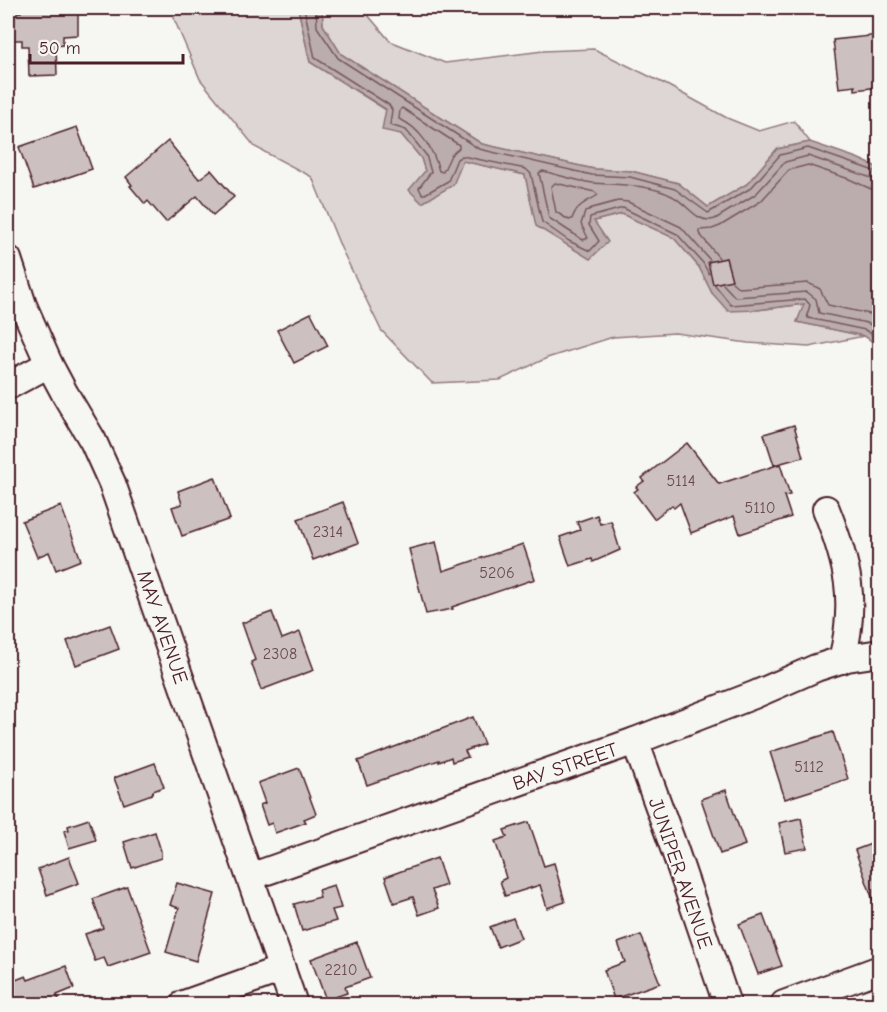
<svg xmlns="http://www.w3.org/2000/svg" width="887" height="1012" font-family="'Comic Neue',sans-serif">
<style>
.green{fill:#ddd6d5;stroke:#947a80;stroke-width:1.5}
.water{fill:#bbadae;stroke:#8e747a;stroke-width:1.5}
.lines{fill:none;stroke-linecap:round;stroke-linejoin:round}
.shore{stroke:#77585f;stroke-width:1.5}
.building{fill:#ccc1c0;stroke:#4a1f2b;stroke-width:1.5}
.minor-casing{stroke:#4a1f2b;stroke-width:30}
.minor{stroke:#f6f6f2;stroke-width:26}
.labels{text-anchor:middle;stroke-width:4.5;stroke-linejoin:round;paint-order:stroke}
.number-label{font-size:16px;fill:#6a4850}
.street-label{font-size:20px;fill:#4a1f2b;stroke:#f6f6f2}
</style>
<rect width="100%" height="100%" fill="#f6f6f2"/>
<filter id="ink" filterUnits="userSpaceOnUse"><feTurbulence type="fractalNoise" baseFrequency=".0167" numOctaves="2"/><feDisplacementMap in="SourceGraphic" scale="12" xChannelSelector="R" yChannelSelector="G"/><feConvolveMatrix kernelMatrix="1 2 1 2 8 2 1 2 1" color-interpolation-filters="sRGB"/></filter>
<g filter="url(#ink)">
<g class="green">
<path d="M176,8H298L310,62L386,110L401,134L421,158L425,171L463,161L525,175L537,226L594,221L622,214L674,238L699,267L712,293L757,310L805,304L797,322L864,336L809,347L748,343L675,333L613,337L547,358L500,380L432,383L381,330L341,248L312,177L255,147L200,79L174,19Z"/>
<path d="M322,8H362L390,41L445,63L543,51L594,49L665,84L727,118L759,131L794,121L810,142L777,149L747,184L708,207L678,183L631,171L594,169L482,144L341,54L323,25Z"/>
</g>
<path class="water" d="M298,8H322L323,25L341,54L482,144L594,169L631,171L678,183L708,207L747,184L777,149L810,142L857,158L879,168V346L864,336L797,322L804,304L757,310L728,311L712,293L699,267L674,238L622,214L594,221L608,242L590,259L536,226L525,175L463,161L453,185L422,203L409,190L425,171L421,158L401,134L382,130L386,109L310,62Z"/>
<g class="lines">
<g class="shore">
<path d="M304,8L315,58L389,105L392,110L390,125L406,130L426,155L431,172L419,188L422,194H425L448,181L457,159L462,156L526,169L531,174L542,222L569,241L590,251L599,241L589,225L590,217L623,208L677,234L703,263L709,274"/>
<path d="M316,8L317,27L338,58L479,149L592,175L630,177L675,189L708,213L751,188L780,155L808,148L880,173"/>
<path d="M402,108L459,145V148L451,155L443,172L439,171C434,150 419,127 399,119L400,110Z"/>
<path d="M555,183L595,192L598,195C586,203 577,204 572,219L569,220L556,212L551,187Z"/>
<path d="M719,258L699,233V230L712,229L720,226L761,201L789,170L808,165L849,179L871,189L880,190"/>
<path d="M710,260L681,227L628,202L618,201L592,208L585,212L581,224L588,238L583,240L549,218L539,173L543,171C559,175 577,181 593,183C618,185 649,184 672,196C687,203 697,225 715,219L756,194L785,162L808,156L880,181"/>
<path d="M732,282L739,288L808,283L820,289L828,305L870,314L880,319"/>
<path d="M723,284L735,297L807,292L816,299L819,313L867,323L880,330"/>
<path d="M715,285L731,305L805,299L810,305L807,315L808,318L865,330L880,339"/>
</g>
</g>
<g class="building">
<path d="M21,8H61V14L78,13V35L63,36V45L56,46L57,75L29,76L28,46H22V40H8V13L21,12Z"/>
<path d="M879,35V87L855,90V86L839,88L833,40Z"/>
<path d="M77,127L92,169L34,189L19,147Z"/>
<path d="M168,141L199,179L211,170L234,197L213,215L197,196L166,222L148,201L145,204L130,186L132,185L126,177Z"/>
<path d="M726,258L732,280L713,284L708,262Z"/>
<path d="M311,313L328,346L294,363L277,330Z"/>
<path d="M794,425L803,457L774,465L764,434Z"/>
<path d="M687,443L719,484L780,464L790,495L784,496L791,517L740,534L734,516L691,533L680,503L674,508L672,505L654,519L634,492L638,489L636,487L644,481L642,478Z"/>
<path d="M215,477L230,519L182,536L172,507L182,504L178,491Z"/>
<path d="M343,502L358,543L313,560L298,519Z"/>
<path d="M61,506L81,560L56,570L49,552L37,557L22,521Z"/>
<path d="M597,515L600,524L611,521L620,550L593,562L592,559L570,566L560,537L580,530L577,522Z"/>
<path d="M436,542L443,571L523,544L535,579L452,607L453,609L426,614L409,549Z"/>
<path d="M272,612L282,639L300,632L314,670L261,690L251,662L255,660L242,623Z"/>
<path d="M110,625L119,649L76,665L67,641Z"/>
<path d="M473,717L484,744L465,751L468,757L452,762L451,757L439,762V760L367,785L358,761Z"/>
<path d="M833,732L848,779L785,799L770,752Z"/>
<path d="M155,763L164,787L153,791L152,794L124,804L114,778Z"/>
<path d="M299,768L316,814L304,819L306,822L275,833L272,823L267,825L260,805L265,803L258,783Z"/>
<path d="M726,790L745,845L720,854L701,799Z"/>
<path d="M801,818L807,848L785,852L779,823Z"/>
<path d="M89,819L96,840L69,848L64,831L69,830L68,826Z"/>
<path d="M529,822L544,866L554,863L565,902L547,908L540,885L505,896L500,881L506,878L503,868L504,867L495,841L507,837L504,830Z"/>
<path d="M155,832L161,851V858L132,868L124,842Z"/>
<path d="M879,841V910L877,911L855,850Z"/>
<path d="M69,857L79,883L47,895L38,869Z"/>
<path d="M437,858L446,885L432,890L439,908L419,915L413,897L394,903L385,877Z"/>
<path d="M177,883L215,894L196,961L166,952L179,908L170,905Z"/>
<path d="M334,885L341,908L332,910L336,921L302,931L294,904L320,897L318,890Z"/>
<path d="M127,887L151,952L108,967L104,958L95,961L85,934L103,928L93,899Z"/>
<path d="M763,915L782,966L758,974L739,924Z"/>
<path d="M513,918L521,938L498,947L490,927Z"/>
<path d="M641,935L660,983L614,999L604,970L625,962L618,943Z"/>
<path d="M357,942L370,978L345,987L347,993L326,1000L311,959Z"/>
<path d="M66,966L74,988L57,995L61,1005H8V983L26,976L28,980Z"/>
</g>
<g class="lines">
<defs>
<g id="minor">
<path d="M8,259L23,305L49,364L65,394L93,441L112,483L294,1004"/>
<path d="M8,386L49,364"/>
<path d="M826,509C848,564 857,600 842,660"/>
<path d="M635,741L674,848L727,1004"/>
<path d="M250,877L635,741L754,695L816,668L847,658L880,653"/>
<path d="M184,1004L282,969"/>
<path d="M784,1004L880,969"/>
</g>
</defs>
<use href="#minor" class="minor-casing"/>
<use href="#minor" class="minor"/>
</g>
</g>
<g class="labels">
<g class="number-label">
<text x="681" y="486">5114</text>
<text x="760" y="513">5110</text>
<text x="328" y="537">2314</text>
<text x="497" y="578">5206</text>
<text x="280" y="659">2308</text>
<text x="809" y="772">5112</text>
<text x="341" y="975">2210</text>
</g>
<g class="street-label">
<text transform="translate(163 627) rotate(71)" y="7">MAY AVENUE</text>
<text transform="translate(565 766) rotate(-19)" y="7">BAY STREET</text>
<text transform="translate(681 873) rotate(71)" y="7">JUNIPER AVENUE</text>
</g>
</g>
<rect width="887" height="1012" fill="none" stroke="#f6f6f2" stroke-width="30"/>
<rect x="15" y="15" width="857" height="982" fill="none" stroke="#4a1f2b" stroke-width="2" filter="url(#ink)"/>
<path d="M30 54v9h153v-9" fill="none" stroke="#4a1f2b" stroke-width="3"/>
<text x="39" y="54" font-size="18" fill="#4a1f2b" stroke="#f6f6f2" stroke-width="4.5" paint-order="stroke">50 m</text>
</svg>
